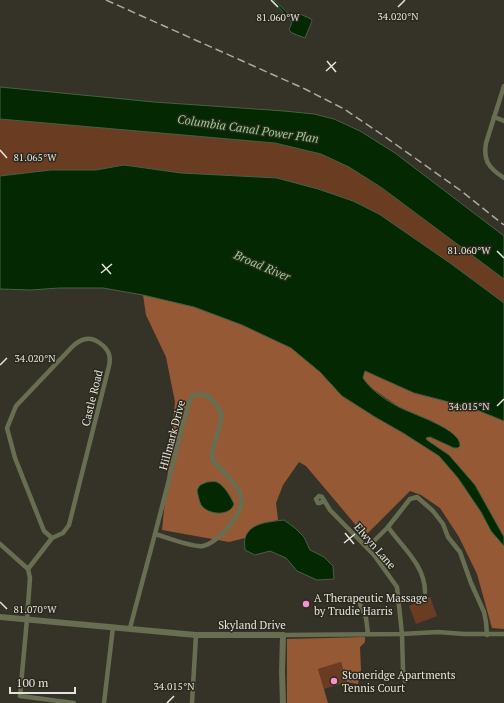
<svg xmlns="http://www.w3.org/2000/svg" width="504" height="703" font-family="'PT Serif',serif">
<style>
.green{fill:#6a3d22}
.forest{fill:#965935}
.water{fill:#042802;stroke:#476043}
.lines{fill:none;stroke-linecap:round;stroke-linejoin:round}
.minor{stroke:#686e52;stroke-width:4.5}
.tertiary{stroke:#686e52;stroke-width:6}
.rail{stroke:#abaaa2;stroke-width:1.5;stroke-dasharray:8 4;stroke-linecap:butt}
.ticks{fill:none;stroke:#e4e3dc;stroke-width:1.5}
.poi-dot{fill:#f491d3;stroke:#2b291e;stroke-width:1.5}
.labels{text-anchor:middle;stroke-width:3;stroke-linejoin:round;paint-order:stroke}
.street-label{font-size:11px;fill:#e4e3dc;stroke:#2b291e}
.poi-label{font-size:11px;fill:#e4e3dc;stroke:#2b291e;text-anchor:start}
.water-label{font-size:12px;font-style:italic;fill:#8ed387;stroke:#2b291e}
.ticks-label{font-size:10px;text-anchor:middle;fill:#e4e3dc;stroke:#2b291e;stroke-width:3;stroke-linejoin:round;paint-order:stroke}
</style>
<rect width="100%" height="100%" fill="#353328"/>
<g class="green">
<path d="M0,119L275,143L321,154L349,167L382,188L504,279V303L450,263L378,214L353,201L318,189L277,178L181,173L124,165L96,170H51L0,176Z"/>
<path d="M430,597L437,616L416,624L409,606Z"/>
<path d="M341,662L347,682L324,689L318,669Z"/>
</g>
<g class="forest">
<path d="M143,295L194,307L242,325L291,348L320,372L342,396L375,417L403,433L439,456L458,478L481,512L491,531L504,546V629L492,628L477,574L459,537L440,508L421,495L410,491L365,536L306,466L299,462L283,485L276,503L278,520C261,523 254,524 245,538L229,542L162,530L175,402L166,357L146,315Z"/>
<path d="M365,371L414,393L472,408L504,421V537L475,485L449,455L427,440V437H430L454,448H458L432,421L399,407L370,387L362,378Z"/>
<path d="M365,637V642L360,647L361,670L358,684L347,682L341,662L318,669L328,703H287V639Z"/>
</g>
<g class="water">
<path d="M274,0L293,18L298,13L311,19L312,21L305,38L292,33L289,30L292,22L274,2Z"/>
<path d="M0,87L154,102L284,111L314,114L334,119L360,131L395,153L504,236V279L382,188L349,167L321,154L275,143L0,119Z"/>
<path d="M124,165L181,173L277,178L318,189L353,201L379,214L450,263L504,303V421L472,408L414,393L365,371L363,378C371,390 385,400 399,407C411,414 462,429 460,446L458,448H454L430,437L426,438L427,440L449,455L475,485L504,537V546L491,531L481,512L458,478L439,456L403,433L375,417L342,396L320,372L291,348L242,325L194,307L143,295L103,288H59L31,290L0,289V176L51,170H96Z"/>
<path d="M207,482C209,482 214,481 217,482C224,485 231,497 234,504C230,517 208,515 201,505C199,501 198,495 197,490L200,485Z"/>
<path d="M284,520L295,528L304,537L310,550L324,557L333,566L334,579L317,580L297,571L286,558L270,551L255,555L245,550C245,547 244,541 245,538C250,522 270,522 284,520Z"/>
</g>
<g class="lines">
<g class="minor">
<path d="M504,86L486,143C483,161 489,168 504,178"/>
<path d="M494,117L504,121"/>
<path d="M198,394L207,395L211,399L219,408L222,417L212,453V458L215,463C222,470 239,486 241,496C245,512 218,543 203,546C193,548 166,537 155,534L189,402L192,396Z"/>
<path d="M323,501L320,503H318L316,499L319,496L322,497L330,510L374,555L397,587L402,634L403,670L405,681"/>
<path d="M52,538L44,531L15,458L7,428L16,406L72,347C76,343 80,340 86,339C94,337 106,346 109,354C110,358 110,362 109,366L69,525L63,533L52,538L28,569L30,578L27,619L20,696L74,703"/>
<path d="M0,544L28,569"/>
<path d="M367,548L388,527"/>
<path d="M425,592C425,565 402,547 388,527L410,499L417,497L433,511L443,524L448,537L460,552L471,583L484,612L486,622L487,635"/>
<path d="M360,604L366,618L368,634"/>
<path d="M130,628L155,534"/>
<path d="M283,635L402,634L438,632L464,634H504"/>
<path d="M104,703L113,627"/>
<path d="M192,703L196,635"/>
</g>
<path class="tertiary" d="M0,617L196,635H283L282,672L283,703"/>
<path class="rail" d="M106,0L305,89L344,109L381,134L460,190L504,225"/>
</g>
<path class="ticks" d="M271,0L278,7M398,7L405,0M327,61L336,72M326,71L336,62M0,150L7,158M497,251L504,258M102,264L111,274M101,273L112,264M0,365L7,358M497,406L504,399M345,533L354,544M344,543L355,534M0,602L7,609M167,703L174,696"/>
<g class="poi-dot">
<circle cx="306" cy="604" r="4"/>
<circle cx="334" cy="681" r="4"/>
</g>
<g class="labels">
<g class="street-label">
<text transform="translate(92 398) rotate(-76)" y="4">Castle Road</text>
<text transform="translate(172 435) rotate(-75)" y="4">Hillmark Drive</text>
<text transform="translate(375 546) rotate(49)" y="4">Elwyn Lane</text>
<text x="252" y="629">Skyland Drive</text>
</g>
<g class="poi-label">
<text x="314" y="602">A Therapeutic Massage<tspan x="314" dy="13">by Trudie Harris</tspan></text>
<text x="342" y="679">Stoneridge Apartments<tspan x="342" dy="13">Tennis Court</tspan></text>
</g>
<g class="water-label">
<text transform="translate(248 129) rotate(8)" y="4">Columbia Canal Power Plan</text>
<text transform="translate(262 266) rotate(23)" y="4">Broad River</text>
</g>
</g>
<g class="ticks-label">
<text x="398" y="20">34.020°N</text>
<text x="278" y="21">81.060°W</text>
<text x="35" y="161">81.065°W</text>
<text x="469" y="254">81.060°W</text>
<text x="35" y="362">34.020°N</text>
<text x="469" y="410">34.015°N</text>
<text x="35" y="613">81.070°W</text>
<text x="174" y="690">34.015°N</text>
</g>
<path d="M10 687v6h65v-6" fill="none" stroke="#e4e3dc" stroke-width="2"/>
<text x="16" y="687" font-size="12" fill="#e4e3dc" stroke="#2b291e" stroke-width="3" paint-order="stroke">100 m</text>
</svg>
